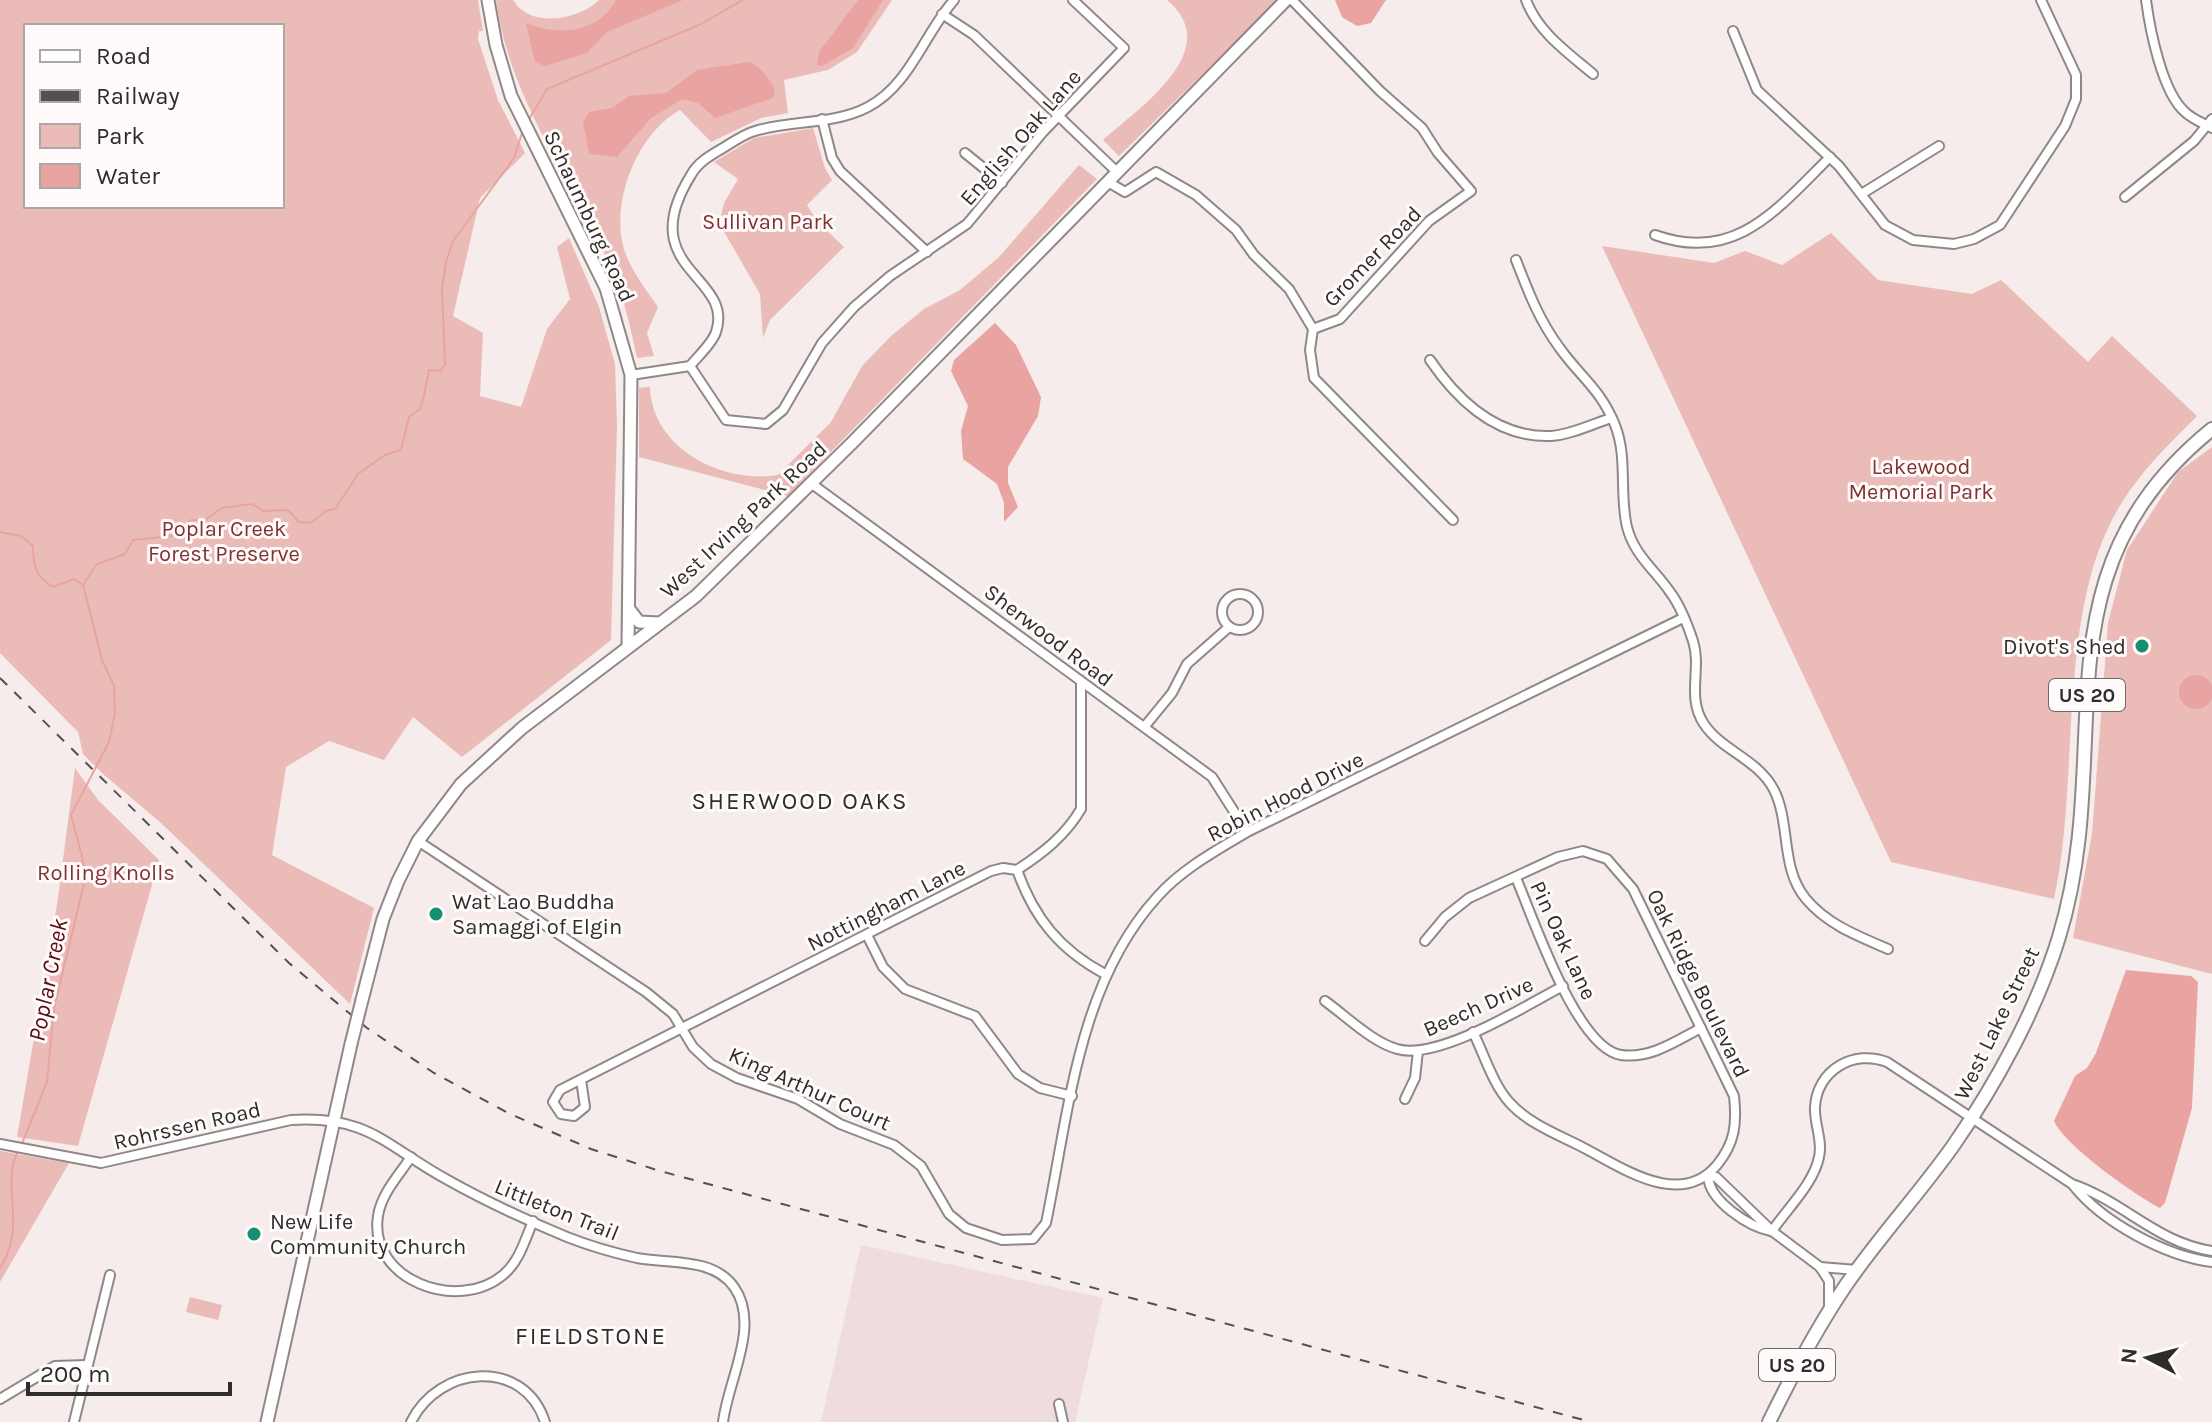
<svg xmlns="http://www.w3.org/2000/svg" width="2212" height="1422" font-family="Karla,sans-serif">
<style>
.built{fill:#eedddc}
.green{fill:#ebbbb8;fill-rule:evenodd}
.water{fill:#e9a4a1}
.lines{fill:none;stroke-linecap:round;stroke-linejoin:round}
.stream{stroke:#e9a4a1;stroke-width:2}
.minor-casing{stroke:#8f8887;stroke-width:12}
.secondary-casing{stroke:#8f8887;stroke-width:15}
.trunk-casing{stroke:#8f8887;stroke-width:16}
.minor{stroke:#fff;stroke-width:8}
.secondary{stroke:#fff;stroke-width:11}
.trunk{stroke:#fff;stroke-width:12}
.rail{stroke:#545050;stroke-width:2;stroke-dasharray:10 10;stroke-linecap:butt}
.secondary-bridge-casing{stroke:#8f8887;stroke-width:15;stroke-linecap:butt}
.secondary-bridge{stroke:#fff;stroke-width:11}
.poi-dot{fill:#158e72;stroke:#fefbfa;stroke-width:3}
.labels{text-anchor:middle;stroke-width:6;stroke-linejoin:round;paint-order:stroke}
.shield{fill:#fefbfa;stroke:#6d6a6a;stroke-width:2}
.shield-label{font-size:20px;font-weight:bold;fill:#2f2c2c}
.street-label{font-size:22px;fill:#2f2c2c;stroke:#fefbfa}
.park-label{font-size:22px;fill:#823133;stroke:#fefbfa}
.poi-label{font-size:22px;fill:#2f2c2c;stroke:#fefbfa;text-anchor:start}
.neighbourhood-label{font-size:24px;letter-spacing:2px;fill:#2f2c2c;stroke:#fefbfa}
.water-label{font-size:24px;font-style:italic;fill:#5b0913;stroke:#fefbfa}
</style>
<rect width="100%" height="100%" fill="#f5eceb"/>
<path class="built" d="M861,1245L1103,1298L1075,1422H821Z"/>
<g class="green">
<path d="M0,0H478L483,31H479L478,39L498,100L525,153L480,198L453,316L483,333L480,396L521,407L547,329L570,299L557,247L569,238L599,307L615,364L617,426L611,640L462,757L413,717L384,760L329,741L286,767L272,855L374,908L350,1004L161,823L103,774L83,754L78,732L0,653ZM26,26H282V206H26Z"/>
<path d="M496,0H513C530,29 579,20 599,0H892L857,52L828,70L784,80L788,113L761,118L711,142L680,110C637,133 610,203 624,249C631,271 645,288 658,307L647,333L654,356L637,358C631,330 625,302 614,275C575,181 510,104 496,0Z"/>
<path d="M1167,0H1278L1119,156L1103,140C1137,109 1227,50 1167,0Z"/>
<path d="M813,128L825,168L832,180L807,205L817,221L844,247L770,320L763,338L760,294L719,223L724,203L738,179L714,162L754,138Z"/>
<path d="M1079,165L1097,179L788,496L639,457V388L650,387C652,449 723,484 778,475L831,422L862,366L891,336L924,309L960,290L999,257Z"/>
<path d="M1831,233L1878,280L1972,294L2001,280L2088,362L2112,336L2197,416C2170,443 2141,471 2121,504C2055,609 2081,777 2054,899L1891,862L1602,246L1714,263L1745,251L1782,265Z"/>
<path d="M2212,447V974L2073,938L2092,834L2108,623L2127,550L2178,472Z"/>
<path d="M75,768L98,800L159,860L78,1146L17,1137L58,898Z"/>
<path d="M0,1151L69,1163L0,1282Z"/>
<path d="M190,1297L222,1305L218,1320L186,1312Z"/>
</g>
<g class="water">
<path d="M616,0H683L607,32L587,53L545,66L535,62L526,23C558,36 598,34 616,0Z"/>
<path d="M858,0H883L853,48L822,66L817,65L819,52Z"/>
<path d="M1335,0H1386L1371,23L1357,26L1342,17Z"/>
<path d="M748,62C760,65 770,79 775,90L773,98L715,118L698,103L682,99L651,118L617,157L589,154L583,122L589,112L612,108L629,96L666,93L697,70Z"/>
<path d="M995,323L1016,345L1041,397L1038,416L1008,467V483L1018,507L1004,522V503L997,484L963,459L961,431L968,406L951,371L954,360Z"/>
<circle cx="2196" cy="692" r="17"/>
<path d="M2126,970L2191,976L2198,982L2192,1108L2165,1203L2160,1208C2135,1195 2065,1146 2054,1121L2075,1076L2087,1068L2096,1053Z"/>
</g>
<g class="lines">
<g class="stream">
<path d="M528,121L547,89L699,25L743,0"/>
<path d="M0,532L21,536L33,546C33,566 36,577 53,587L74,579L83,585L102,660L114,686L115,713L109,742L71,815L83,860L84,884L54,1008L47,1082L21,1146"/>
<path d="M83,585L97,564L125,554L133,540L172,536L191,520H205L222,508L252,504L263,511L288,510L299,522L311,523L326,511L335,509L358,474L385,455L401,450L409,417L420,409L423,400L429,370L440,371L445,365L442,288L446,262L453,241L514,158L523,130"/>
<path d="M0,1268C28,1224 0,1187 18,1151"/>
</g>
<defs>
<g id="minor">
<path d="M1292,0L1380,91L1422,128L1438,153L1471,191L1429,221L1340,319L1313,329"/>
<path d="M1526,0C1538,32 1567,52 1593,74"/>
<path d="M2146,0C2150,30 2162,92 2185,112C2192,119 2203,123 2212,128"/>
<path d="M942,14L974,35L1117,172"/>
<path d="M1733,31L1757,90L1839,166L1885,225L1913,240L1954,244L1974,239L2000,225L2065,126L2076,99V75L2041,0"/>
<path d="M822,119L832,158L840,171L927,252"/>
<path d="M965,153L1002,183"/>
<path d="M1108,182L1125,192L1156,172L1196,195L1236,230L1254,255L1289,289L1313,329"/>
<path d="M1863,193L1939,146"/>
<path d="M2125,197L2194,141L2212,119"/>
<path d="M1655,235C1736,264 1778,208 1830,157"/>
<path d="M1516,260C1528,291 1539,320 1559,347C1580,377 1600,388 1615,425C1628,458 1619,493 1627,527C1634,555 1655,570 1670,592C1680,605 1688,626 1693,641C1702,669 1686,697 1704,724C1722,751 1758,759 1774,790C1791,824 1780,868 1806,899C1828,925 1858,936 1888,949"/>
<path d="M1313,329L1310,350L1314,378L1453,520"/>
<path d="M1430,360C1458,401 1498,438 1551,436C1570,435 1593,424 1611,418"/>
<path d="M690,366L726,420L766,424L783,410L822,343L854,307L890,276L967,224L1043,132L1124,48L1073,0"/>
<path d="M631,375L690,366C698,356 712,344 716,332C735,275 632,270 691,175C698,162 711,155 723,148C733,142 744,134 755,131C791,120 834,125 868,107C910,85 924,34 954,0"/>
<path d="M812,484L1212,777L1247,832"/>
<circle cx="1240" cy="612" r="18"/>
<path d="M1145,726L1172,693L1187,664L1229,627"/>
<path d="M418,841L646,992L673,1014L693,1047L711,1064L737,1078L798,1099L840,1124L894,1145L921,1166L949,1214L966,1228L1002,1240L1033,1239L1046,1223C1069,1112 1078,983 1158,896C1182,869 1217,850 1247,832L1683,618"/>
<path d="M1017,870C1034,918 1060,950 1105,974"/>
<path d="M1516,878C1533,917 1576,1048 1621,1055C1651,1059 1676,1041 1701,1028"/>
<path d="M867,935L883,967L905,989L975,1016L1018,1074L1040,1088L1072,1096"/>
<path d="M1425,941L1445,917L1469,898L1558,857L1583,851L1607,859L1633,889L1734,1096C1737,1124 1735,1143 1717,1165C1680,1209 1623,1168 1584,1148C1559,1135 1529,1124 1510,1103C1493,1085 1484,1054 1473,1032"/>
<path d="M1325,1001C1346,1016 1372,1042 1397,1049C1438,1061 1525,1006 1563,986"/>
<path d="M581,1080L585,1107L574,1116L561,1114L553,1102L560,1090L991,871L1003,868L1017,870C1043,853 1065,836 1081,809V683"/>
<path d="M1405,1099L1415,1078L1418,1051"/>
<path d="M0,1144L101,1163L291,1120C368,1115 386,1146 446,1179C485,1201 526,1220 567,1237C590,1246 614,1253 637,1258C668,1264 713,1257 734,1287C761,1325 728,1380 723,1422"/>
<path d="M411,1157C399,1175 381,1194 378,1216C368,1280 458,1313 503,1275C519,1262 525,1240 533,1221"/>
<path d="M1708,1176L1716,1177L1772,1231L1820,1267L1829,1281V1309"/>
<path d="M1708,1176C1709,1201 1749,1227 1771,1231"/>
<path d="M2073,1185C2102,1222 2165,1256 2212,1262"/>
<path d="M1772,1231C1787,1209 1814,1183 1819,1157C1823,1140 1814,1124 1815,1107C1817,1070 1854,1049 1887,1062L2072,1184C2123,1201 2157,1243 2212,1251"/>
<path d="M1820,1267L1857,1270"/>
<path d="M0,1399L55,1366L87,1365"/>
<path d="M1059,1404L1063,1422"/>
<path d="M74,1422L110,1275"/>
<path d="M411,1422C439,1365 524,1357 545,1422"/>
</g>
<g id="secondary">
<path d="M488,0L496,45L511,96L606,288L631,375L628,646"/>
<path d="M629,609L639,622L659,623"/>
<path d="M362,1000L383,919L398,881L418,841L461,784L522,728L696,596L852,443L1286,0"/>
<path d="M267,1422L351,1044"/>
</g>
<path id="trunk" d="M1769,1422C1792,1375 1816,1329 1846,1285C1879,1237 1919,1194 1953,1146C1996,1084 2037,1009 2059,937C2118,744 2030,577 2212,429"/>
</defs>
<use href="#minor" class="minor-casing"/>
<use href="#secondary" class="secondary-casing"/>
<use href="#trunk" class="trunk-casing"/>
<use href="#minor" class="minor"/>
<use href="#secondary" class="secondary"/>
<use href="#trunk" class="trunk"/>
<path class="rail" d="M0,678L289,963L367,1028L434,1073L508,1113L591,1149L660,1171L1591,1422"/>
<defs>
<path id="secondary-bridge" d="M351,1044L362,1000"/>
</defs>
<use href="#secondary-bridge" class="secondary-bridge-casing"/>
<use href="#secondary-bridge" class="secondary-bridge"/>
</g>
<g class="poi-dot">
<circle cx="2142" cy="646" r="8"/>
<circle cx="436" cy="914" r="8"/>
<circle cx="254" cy="1234" r="8"/>
</g>
<g class="labels">
<g class="shield">
<rect x="2049" y="679" width="76" height="32" rx="6"/>
<rect x="1759" y="1349" width="76" height="32" rx="6"/>
</g>
<g class="shield-label">
<text x="2087" y="702">US 20</text>
<text x="1797" y="1372">US 20</text>
</g>
<g class="street-label">
<text transform="translate(1020 137) rotate(-49)" y="8">English Oak Lane</text>
<text transform="translate(590 216) rotate(65)" y="8">Schaumburg Road</text>
<text transform="translate(1372 256) rotate(-46)" y="8">Gromer Road</text>
<text transform="translate(743 519) rotate(-43)" y="8">West Irving Park Road</text>
<text transform="translate(1049 635) rotate(37)" y="8">Sherwood Road</text>
<text transform="translate(1285 796) rotate(-27)" y="8">Robin Hood Drive</text>
<text transform="translate(886 905) rotate(-27)" y="8">Nottingham Lane</text>
<text transform="translate(1564 940) rotate(65)" y="8">Pin Oak Lane</text>
<text transform="translate(1699 983) rotate(64)" y="8">Oak Ridge Boulevard</text>
<text transform="translate(1478 1006) rotate(-24)" y="8">Beech Drive</text>
<text transform="translate(1996 1023) rotate(-64)" y="8">West Lake Street</text>
<text transform="translate(810 1088) rotate(24)" y="8">King Arthur Court</text>
<text transform="translate(187 1125) rotate(-13)" y="8">Rohrssen Road</text>
<text transform="translate(557 1209) rotate(22)" y="8">Littleton Trail</text>
</g>
<g class="park-label">
<text x="768" y="229">Sullivan Park</text>
<text x="1921" y="474">Lakewood<tspan x="1921" dy="25">Memorial Park</tspan></text>
<text x="224" y="536">Poplar Creek<tspan x="224" dy="25">Forest Preserve</tspan></text>
<text x="106" y="880">Rolling Knolls</text>
</g>
<g class="poi-label">
<text x="2126" y="654" text-anchor="end">Divot's Shed</text>
<text x="452" y="909">Wat Lao Buddha<tspan x="452" dy="25">Samaggi of Elgin</tspan></text>
<text x="270" y="1229">New Life<tspan x="270" dy="25">Community Church</tspan></text>
</g>
<g class="neighbourhood-label">
<text x="800" y="809">SHERWOOD OAKS</text>
<text x="591" y="1344">FIELDSTONE</text>
</g>
<g class="water-label">
<text transform="translate(48 980) rotate(-79)" y="8">Poplar Creek</text>
</g>
</g>
<rect x="24" y="24" width="260" height="184" fill="#fefbfa" stroke="#aba8a8" stroke-width="2"/>
<rect x="40" y="50" width="40" height="12" fill="#ffffff" stroke="#aba8a8" stroke-width="2"/>
<text x="96" y="64" font-size="24" fill="#2f2c2c">Road</text>
<rect x="40" y="90" width="40" height="12" fill="#545050" stroke="#aba8a8" stroke-width="2"/>
<text x="96" y="104" font-size="24" fill="#2f2c2c">Railway</text>
<rect x="40" y="124" width="40" height="24" fill="#ebbbb8" stroke="#aba8a8" stroke-width="2"/>
<text x="96" y="144" font-size="24" fill="#2f2c2c">Park</text>
<rect x="40" y="164" width="40" height="24" fill="#e9a4a1" stroke="#aba8a8" stroke-width="2"/>
<text x="96" y="184" font-size="24" fill="#2f2c2c">Water</text>
<g transform="translate(2148 1358) rotate(276)" stroke="#fefbfa" stroke-width="6" paint-order="stroke">
<path d="M0-6L14 30L0 20L-14 30Z" fill="#2f2c2c"/>
<text y="-12" font-size="22" font-weight="bold" text-anchor="middle" fill="#2f2c2c">N</text>
</g>
<path d="M28 1382v12h202v-12" fill="none" stroke="#2f2c2c" stroke-width="4"/>
<text x="40" y="1382" font-size="24" fill="#2f2c2c" stroke="#fefbfa" stroke-width="6" paint-order="stroke">200 m</text>
</svg>
